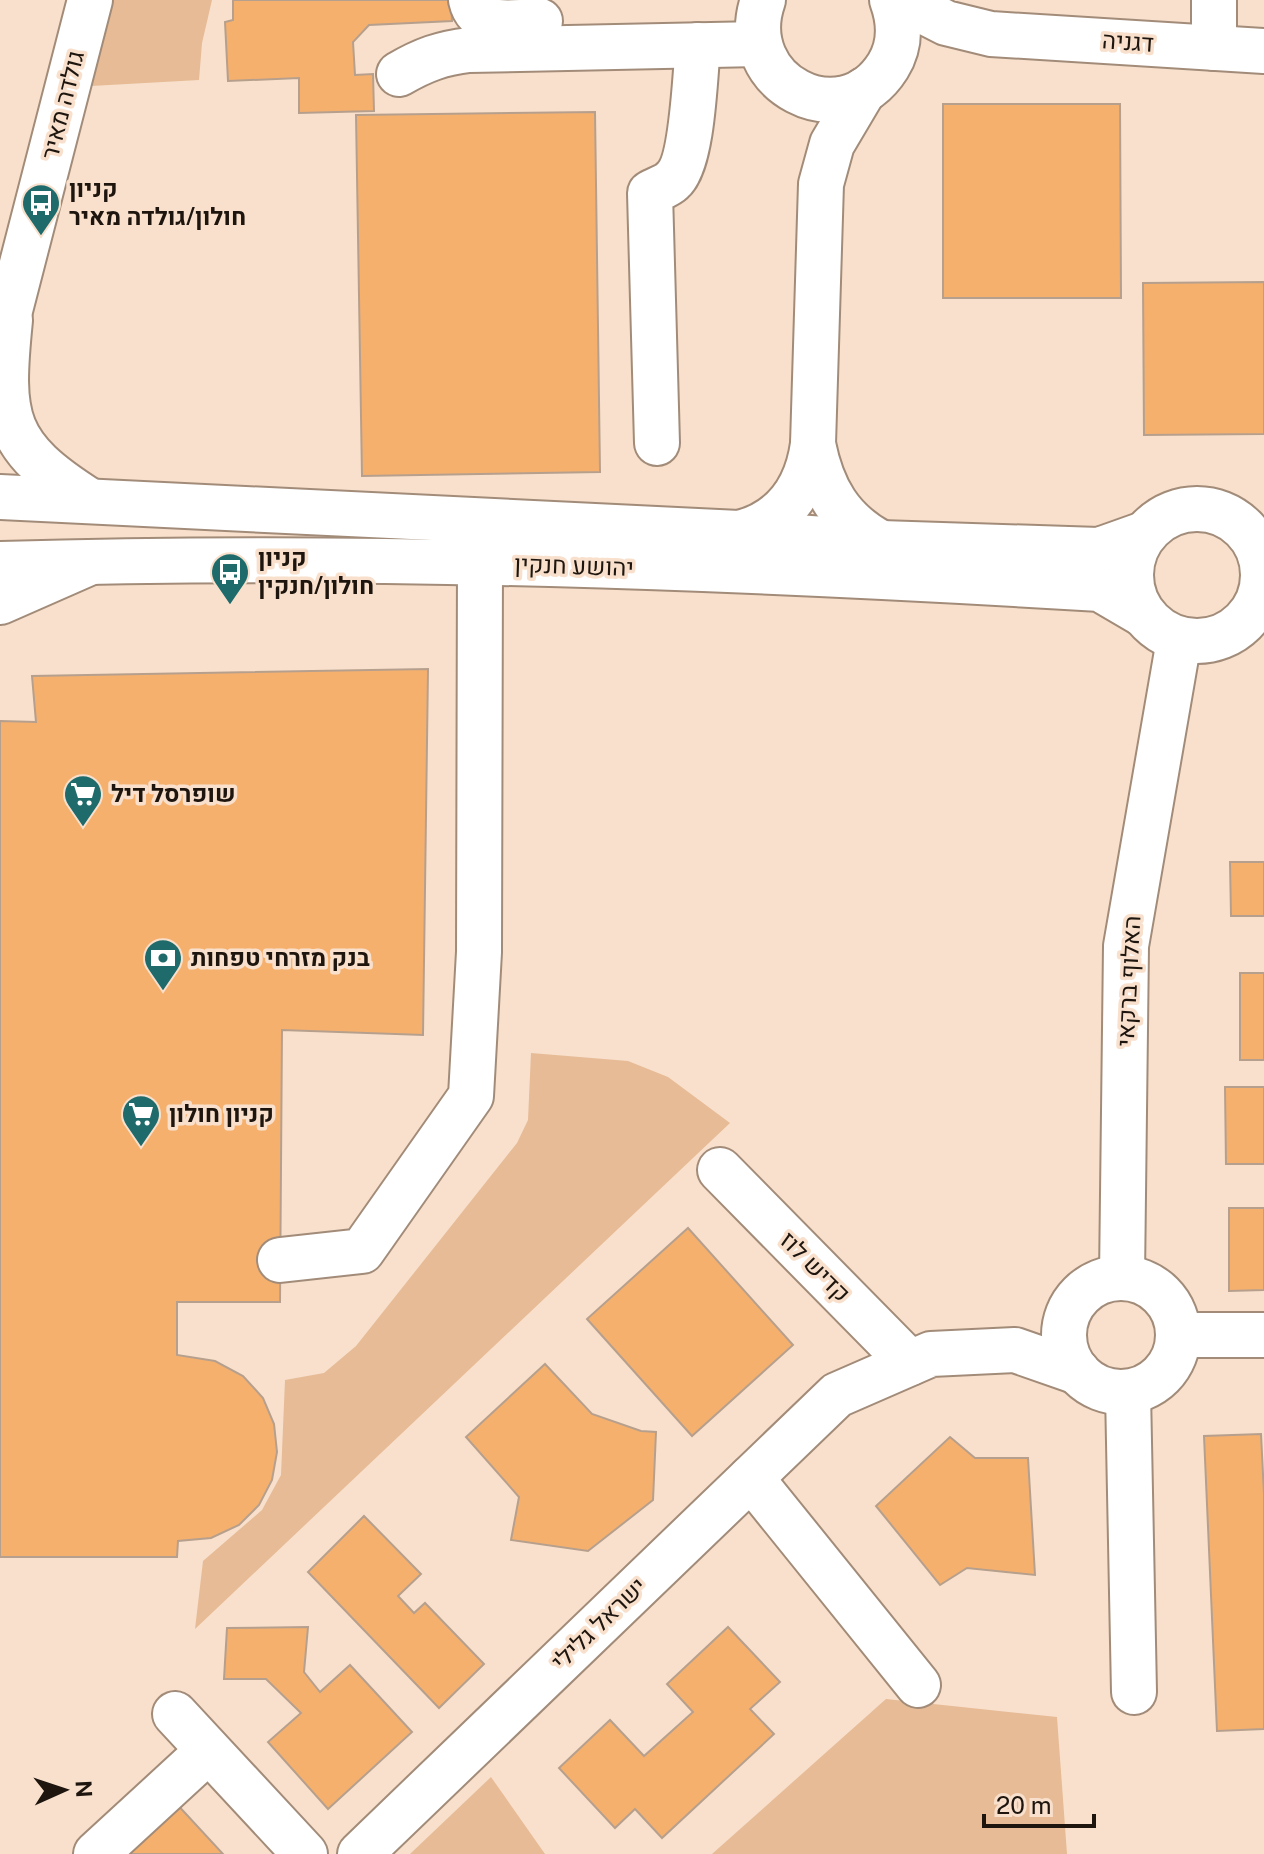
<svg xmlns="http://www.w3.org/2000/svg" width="1264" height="1854" font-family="'Public Sans',Heebo,sans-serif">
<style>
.green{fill:#e6bb96}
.building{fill:#f6b06e;stroke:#b6a08d;stroke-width:2}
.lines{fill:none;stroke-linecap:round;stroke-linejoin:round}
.minor-casing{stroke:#a28c79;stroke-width:48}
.major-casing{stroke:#a28c79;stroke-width:48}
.minor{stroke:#fff;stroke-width:44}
.major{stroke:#fff;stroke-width:44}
.labels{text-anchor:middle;stroke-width:7;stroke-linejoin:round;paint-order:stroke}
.street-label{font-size:24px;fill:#1d150e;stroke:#f8e0cc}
.poi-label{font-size:24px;font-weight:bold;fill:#1d150e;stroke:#f8e0cc;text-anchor:start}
</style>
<rect width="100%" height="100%" fill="#f8e0cc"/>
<g class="green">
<path d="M112,0H212L202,43L199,80L91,86Z"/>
<path d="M531,1053L628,1061L668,1077L730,1123L195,1629L203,1561L262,1510L281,1475L285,1380L324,1373L356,1346L517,1143L528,1120Z"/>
<path d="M886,1699L1057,1717L1067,1854H712Z"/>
<path d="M491,1777L545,1854H410Z"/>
</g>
<g class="building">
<path d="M233,0H451L452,21L369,25L353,42L355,75L373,74L374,111L299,113V78L228,81L225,22L233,20Z"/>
<path d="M943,104H1120L1121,298H943Z"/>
<path d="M595,112L600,472L362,476L356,115Z"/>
<path d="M1264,282V434L1144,435L1143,283Z"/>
<path d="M428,669L423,1035L282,1030L280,1302H177V1355L215,1361L243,1376L263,1398L274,1424L277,1452L272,1480L259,1505L239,1525L211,1538L178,1541L177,1557H0V721L36,722L32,676Z"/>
<path d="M1230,862H1264V916H1231Z"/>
<rect x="1240" y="973" width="24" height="87"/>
<path d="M1225,1087H1264V1164H1226Z"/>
<path d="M1229,1208H1264V1290L1229,1291Z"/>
<path d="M688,1228L793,1345L692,1436L587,1319Z"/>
<path d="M545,1364L592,1414L641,1431L656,1432L653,1500L588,1551L511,1540L519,1497L466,1437Z"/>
<path d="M1261,1434L1264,1494V1729L1217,1731L1204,1436Z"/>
<path d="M950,1437L975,1458H1028L1035,1575L967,1568L940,1585L876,1506Z"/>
<path d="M364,1516L421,1574L398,1596L414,1613L425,1603L484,1664L439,1708L308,1572Z"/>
<path d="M308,1627L304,1672L320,1692L350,1665L412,1732L328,1809L268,1742L301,1713L266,1679H224L227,1628Z"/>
<path d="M728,1627L780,1682L750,1709L774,1734L662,1838L635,1809L615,1828L559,1768L610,1720L644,1756L693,1712L667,1684Z"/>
<path d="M174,1801L223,1854H116Z"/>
</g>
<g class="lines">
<defs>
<g id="minor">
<path d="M471,0C478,31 515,21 540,21"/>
<path d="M763,0C734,83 842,139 888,66C901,45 900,22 892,0"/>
<path d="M901,0L946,23L991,34L1264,51"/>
<path d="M1214,0V48"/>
<path d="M399,74C423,60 442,53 469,50L759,44"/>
<path d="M657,443L650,193C657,189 667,186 672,181C693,164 695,73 698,45"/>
<path d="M813,444C822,489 840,521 881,543"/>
<path d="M0,497L739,533L881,543L1099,550L1144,534"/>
<circle cx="1197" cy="575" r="66"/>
<path d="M739,533C784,522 807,488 813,444L821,184L832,144L864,90"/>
<path d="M0,564C367,553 734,567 1100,589L1141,613"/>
<path d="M720,1170L910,1363"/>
<path d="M280,1260L362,1251L471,1096L479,952L480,562L488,536"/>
<path d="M1122,1277L1126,946L1179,640"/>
<circle cx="1121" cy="1335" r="57"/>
<path d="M1178,1335H1264"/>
<path d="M1128,1392L1134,1692"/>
<path d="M751,1478L918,1685"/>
<path d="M175,1714L305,1854"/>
<path d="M96,1854L208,1751"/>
<path d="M360,1854L837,1395L931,1354L1015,1350L1078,1372"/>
</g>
<g id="major">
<path d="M10,320C0,419 3,446 90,501"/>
<path d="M0,349L90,0"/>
<path d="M0,602L91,562"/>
</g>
</defs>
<use href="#minor" class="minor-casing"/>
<use href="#major" class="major-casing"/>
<use href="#minor" class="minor"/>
<use href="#major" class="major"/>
</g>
<defs>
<symbol id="bus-pin" viewBox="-11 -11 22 30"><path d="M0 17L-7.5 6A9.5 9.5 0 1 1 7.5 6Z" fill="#1f6b6b" stroke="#f8e0cc"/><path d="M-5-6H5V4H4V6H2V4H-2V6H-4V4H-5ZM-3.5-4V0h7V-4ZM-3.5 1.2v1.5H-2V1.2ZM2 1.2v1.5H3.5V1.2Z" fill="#fff"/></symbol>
<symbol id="supermarket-pin" viewBox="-11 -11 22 30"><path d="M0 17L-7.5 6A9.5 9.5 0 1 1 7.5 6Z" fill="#1f6b6b" stroke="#f8e0cc"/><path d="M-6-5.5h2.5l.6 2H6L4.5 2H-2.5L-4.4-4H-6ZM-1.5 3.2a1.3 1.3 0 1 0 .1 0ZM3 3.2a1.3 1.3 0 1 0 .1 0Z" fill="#fff"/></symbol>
<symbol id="bank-pin" viewBox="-11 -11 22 30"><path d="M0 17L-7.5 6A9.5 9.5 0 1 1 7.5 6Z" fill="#1f6b6b" stroke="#f8e0cc"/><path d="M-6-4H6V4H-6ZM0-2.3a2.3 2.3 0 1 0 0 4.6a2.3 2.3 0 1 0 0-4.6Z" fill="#fff"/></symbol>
</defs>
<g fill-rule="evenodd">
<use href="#bus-pin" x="19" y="181" width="44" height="60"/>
<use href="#bus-pin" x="208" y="550" width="44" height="60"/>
<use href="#supermarket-pin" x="61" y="772" width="44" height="60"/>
<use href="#bank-pin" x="141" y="936" width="44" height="60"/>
<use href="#supermarket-pin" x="119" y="1092" width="44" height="60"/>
</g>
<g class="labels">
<g class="street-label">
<text transform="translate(1128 42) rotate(4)" y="8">דגניה</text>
<text transform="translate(63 105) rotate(-76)" y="8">גולדה מאיר</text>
<text transform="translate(574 566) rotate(2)" y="8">יהושע חנקין</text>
<text transform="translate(1129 981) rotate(-87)" y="8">האלוף ברקאי</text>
<text transform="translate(815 1267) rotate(45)" y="8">קדיש לוז</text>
<text transform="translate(599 1624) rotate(-44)" y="8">ישראל גלילי</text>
</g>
<g class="poi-label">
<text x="69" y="197">קניון<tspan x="69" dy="28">חולון/גולדה מאיר</tspan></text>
<text x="258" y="566">קניון<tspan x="258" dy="28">חולון/חנקין</tspan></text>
<text x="111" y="802">שופרסל דיל</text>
<text x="191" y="966">בנק מזרחי טפחות</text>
<text x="169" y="1122">קניון חולון</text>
</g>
</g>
<g transform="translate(64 1790) rotate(87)" stroke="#f8e0cc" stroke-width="6" paint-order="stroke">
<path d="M0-6L14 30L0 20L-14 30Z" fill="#1d150e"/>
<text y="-12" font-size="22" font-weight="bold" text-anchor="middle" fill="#1d150e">N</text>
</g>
<path d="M984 1814v12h110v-12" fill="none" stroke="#1d150e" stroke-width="4"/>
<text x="996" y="1814" font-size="24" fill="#1d150e" stroke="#f8e0cc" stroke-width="6" paint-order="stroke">20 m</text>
</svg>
